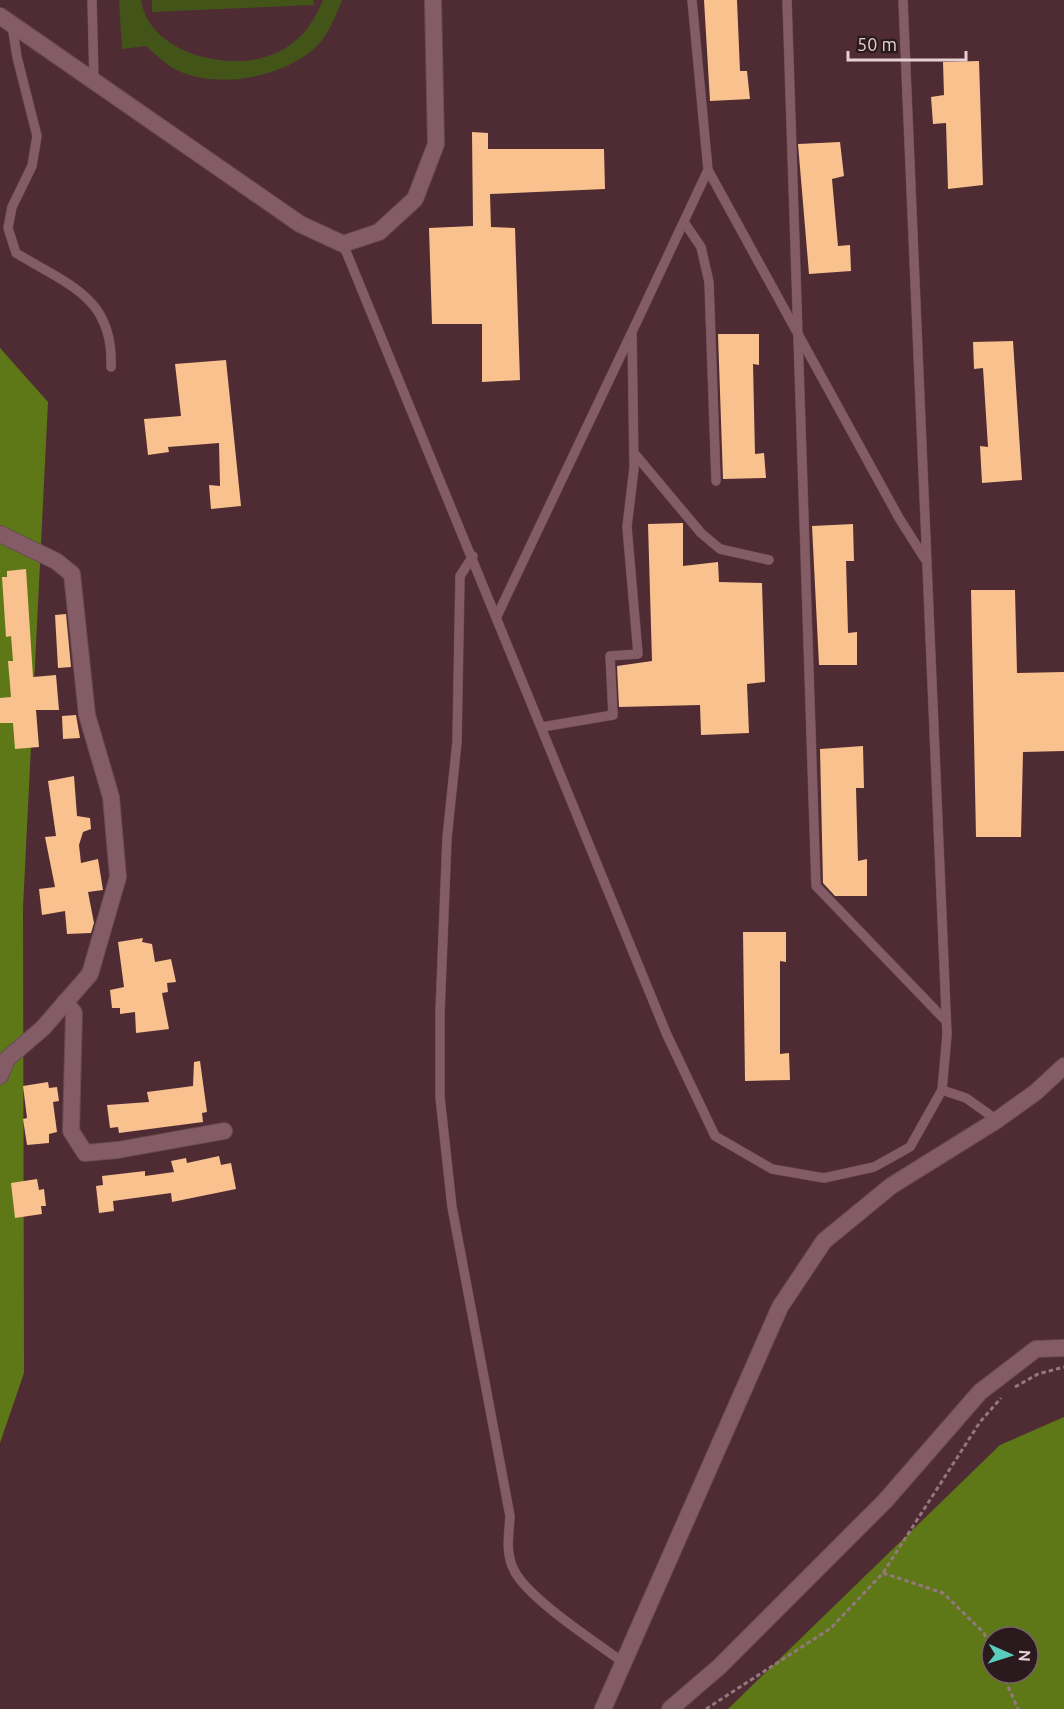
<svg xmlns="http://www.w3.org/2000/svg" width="1064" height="1709" font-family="Ubuntu,sans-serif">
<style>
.green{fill:#435419}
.forest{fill:#5e7817;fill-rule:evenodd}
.building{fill:#f8c18e}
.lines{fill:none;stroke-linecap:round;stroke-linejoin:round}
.service-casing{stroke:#694b53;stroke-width:10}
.minor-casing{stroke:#694b53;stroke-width:18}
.path{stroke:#95777e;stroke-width:3;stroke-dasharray:4.5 3;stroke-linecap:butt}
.service{stroke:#845c65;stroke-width:9}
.minor{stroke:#845c65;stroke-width:16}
</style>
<rect width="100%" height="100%" fill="#4f2b34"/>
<g class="green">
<path d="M119,0H141C150,58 243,77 287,47C305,35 315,20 323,0H342C336,16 328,36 315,48C281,79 211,91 171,67C162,61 154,53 146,46L122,49Z"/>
<path d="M152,0H313L314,5L152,12Z"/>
</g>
<g class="forest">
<path d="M0,348L48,402L23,908L24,1373L0,1443Z"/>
<path d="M1064,1417V1709H728L1000,1445ZM992,1637H1028V1673H992Z"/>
</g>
<g class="building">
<path d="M704,0H737L740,71H747L750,99L710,101Z"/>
<path d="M979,61L983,185L948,189L946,123L933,124L931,97L944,95L943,62Z"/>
<path d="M472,132L488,133V149H604L605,189L490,194L491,227L515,228L520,380L482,382V324H432L429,228L473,226Z"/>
<path d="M840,142L844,176L832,179L838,246L850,245L851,271L809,274L798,144Z"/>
<path d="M718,334H759V365L753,364L755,454L764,453L766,478L723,479Z"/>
<path d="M1013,341L1022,480L982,483L980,446L988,447L983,368L974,369L973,342Z"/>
<path d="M226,360L241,506L211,509L209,485L220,486L219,443L168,447L169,452L148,455L144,419L181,416L175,364Z"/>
<path d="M683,523V566L718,562L719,582L762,583L765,682L747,684L749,733L701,735L700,705L619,707L617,666L652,661L648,524Z"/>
<path d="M853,524L854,561H846L848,633L857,632V665H819L812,526Z"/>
<path d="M26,569L33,677L56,675L59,710H36L39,747L15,749L13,723H0V698L11,697L8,661H13L11,636L6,637L2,577H7V571Z"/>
<path d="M971,590H1015L1017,673L1064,672V751L1023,752L1021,837H976Z"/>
<path d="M66,614L71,667L58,668L55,615Z"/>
<path d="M76,715L80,738L63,739L62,716Z"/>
<path d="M863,746L864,788H856L858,861L867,859V896H835L823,883L820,749Z"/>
<path d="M74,776L77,816L90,818L91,829L83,832L79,845L81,863L98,859L103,890L88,892L94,923L91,933L67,934L65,911L42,915L39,889L55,887L45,837L56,836L48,781Z"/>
<path d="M743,932H786V962L780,961V1054L789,1053L790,1080L745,1081Z"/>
<path d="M143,938L142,942L152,944L155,962L171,959L176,982L167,983L168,992L162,993L169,1029L136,1033L135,1012L120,1014V1008H112L110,990L124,987L118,942Z"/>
<path d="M200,1061L207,1112L202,1113L203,1122L119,1133L118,1127L110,1128L107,1105L149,1102L147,1092L193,1086L194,1062Z"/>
<path d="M48,1082L49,1088L57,1087L59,1101L53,1102L57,1132L49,1134V1143L27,1145L23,1119L27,1118L23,1086Z"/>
<path d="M219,1156L221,1165L231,1163L236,1189L172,1202L171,1193L113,1201L114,1211L99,1213L96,1186L103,1185L102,1176L145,1171V1176L174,1172L171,1161L186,1158L187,1163Z"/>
<path d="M37,1179L39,1190L44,1189L46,1206H41L42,1214L15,1218L11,1183Z"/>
</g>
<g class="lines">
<defs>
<g id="service">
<path d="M92,0L94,81"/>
<path d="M692,0L708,170L899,518L925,559"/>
<path d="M787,0L816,886L946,1021"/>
<path d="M12,25L17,57L37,136L32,166L12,207L8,228L16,253C68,285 114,297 111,367"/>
<path d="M684,222L701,247L709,282L716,481"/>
<path d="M343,244L667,1035L715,1136L772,1169L824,1178L874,1167L910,1147L942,1090L947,1035L903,0"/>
<path d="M634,453L701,533L720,549L769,560"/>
<path d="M473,556L460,576L457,742L447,838L440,1012V1097L452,1207L510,1516C509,1534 505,1553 514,1570C527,1598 597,1643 624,1663"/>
<path d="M497,616L631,334"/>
<path d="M542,727L613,715L610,656L638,654L627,527L634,468L632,332L708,170"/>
<path d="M942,1090L966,1098L997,1120"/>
</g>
<g id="minor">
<path d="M0,16L300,224L343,244L379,232L415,199L436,144L433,0"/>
<path d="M0,534L56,561L72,574L87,715L111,797L118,877L90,974L43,1028L7,1059L0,1076"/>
<path d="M65,1002L74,1013L71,1131L85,1153L118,1150L224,1131"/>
<path d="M603,1709L780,1307L824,1241L891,1186L997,1120L1036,1092L1064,1066"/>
<path d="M670,1709L719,1667L885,1501L980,1392L1036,1349L1064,1348"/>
</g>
</defs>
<use href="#service" class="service-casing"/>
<use href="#minor" class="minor-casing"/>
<g class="path">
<path d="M1015,1387L1038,1374L1064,1367"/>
<path d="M883,1573L943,1593L984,1633L992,1652"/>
<path d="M1002,1673L1018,1709"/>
<path d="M706,1709L831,1628L883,1573L980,1422L1001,1398"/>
</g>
<use href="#service" class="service"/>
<use href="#minor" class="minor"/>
</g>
<g transform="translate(1010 1655) rotate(93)"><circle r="28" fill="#2a191d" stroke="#766266" stroke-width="1.5"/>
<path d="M0-4.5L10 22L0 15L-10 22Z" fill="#59cebf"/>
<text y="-9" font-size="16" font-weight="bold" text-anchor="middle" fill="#e7d0d4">N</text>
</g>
<path d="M848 51v9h118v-9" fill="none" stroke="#e7d0d4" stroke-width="3"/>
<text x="857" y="51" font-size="18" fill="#e7d0d4" stroke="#2a191d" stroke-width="4.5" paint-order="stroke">50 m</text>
</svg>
